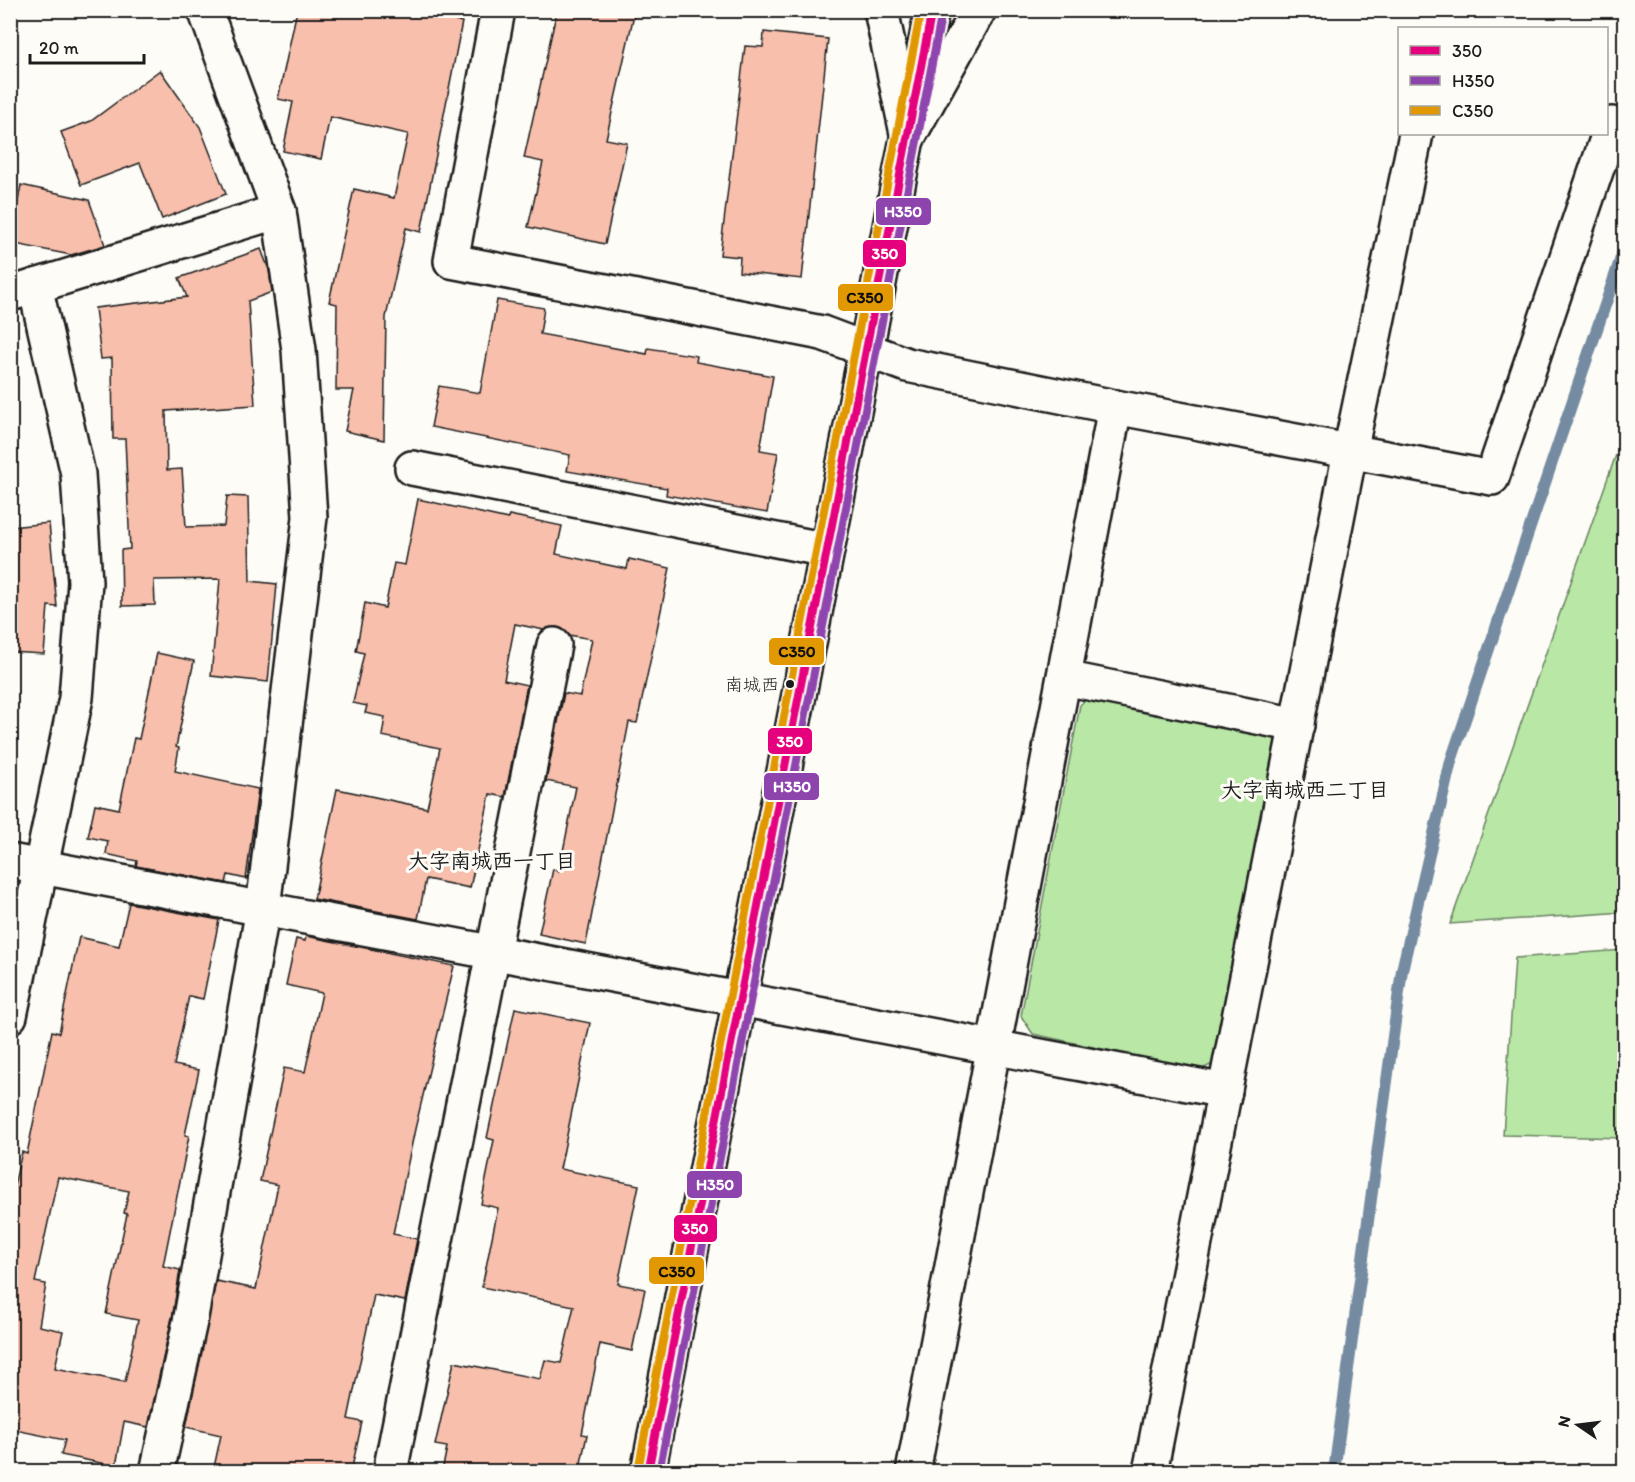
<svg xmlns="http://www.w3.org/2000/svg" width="1635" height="1482" font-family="Itim,'Klee One',sans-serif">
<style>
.green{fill:#b8e7a6;stroke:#6a8261;stroke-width:1.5}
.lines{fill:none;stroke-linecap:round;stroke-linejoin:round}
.stream{stroke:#758ba1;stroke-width:12}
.building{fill:#f7bfac;stroke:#1c1c1c;stroke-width:1.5;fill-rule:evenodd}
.minor-casing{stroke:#1c1c1c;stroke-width:38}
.tertiary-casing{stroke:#1c1c1c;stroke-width:38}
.minor{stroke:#fdfcf7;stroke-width:33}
.tertiary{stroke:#fdfcf7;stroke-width:33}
.bus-1-casing{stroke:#fdfcf7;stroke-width:12}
.bus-2-casing{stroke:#fdfcf7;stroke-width:12}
.bus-3-casing{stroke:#fdfcf7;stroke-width:12}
.bus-1{stroke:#e5007d;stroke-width:8}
.bus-2{stroke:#8e44ad;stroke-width:8}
.bus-3{stroke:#e19803;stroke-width:8}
.bus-dot{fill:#1c1c1c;stroke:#fdfcf7;stroke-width:2}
.labels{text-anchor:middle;stroke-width:6;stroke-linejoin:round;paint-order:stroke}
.bus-label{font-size:18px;fill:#1c1c1c;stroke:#fdfcf7;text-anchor:end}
.neighbourhood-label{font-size:21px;font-weight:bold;fill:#1c1c1c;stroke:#fdfcf7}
.line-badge{stroke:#fdfcf7;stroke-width:2}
.badge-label{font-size:16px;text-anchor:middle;font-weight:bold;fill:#fff}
.pale-badge-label{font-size:16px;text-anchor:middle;font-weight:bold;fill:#111}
</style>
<rect width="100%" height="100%" fill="#fdfcf7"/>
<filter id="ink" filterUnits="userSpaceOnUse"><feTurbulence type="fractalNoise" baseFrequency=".0167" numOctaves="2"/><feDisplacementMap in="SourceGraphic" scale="12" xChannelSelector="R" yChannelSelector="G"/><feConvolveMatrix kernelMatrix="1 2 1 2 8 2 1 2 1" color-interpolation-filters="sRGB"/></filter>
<g filter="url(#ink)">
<g class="green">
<path d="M1624,432V912L1450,924Z"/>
<path d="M1094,691L1268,731L1280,743L1217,1062L1200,1070L1033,1034L1021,1016L1080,705Z"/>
<path d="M1624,950V1138L1503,1135L1515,958Z"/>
</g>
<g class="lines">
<path class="stream" d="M1334,1472L1402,970L1451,761L1624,249"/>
</g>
<g class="building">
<path d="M297,10H406L462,22L421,232L406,228L386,317L384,440L345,431L354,390H336L337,304L329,302L354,189L394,198L408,134L330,117L321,159L283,151L293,102L278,99Z"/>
<path d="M557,10H635L606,139L627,143L605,244L528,227L543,162L524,158Z"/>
<path d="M764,32L828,39L802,279L739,272L740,257L720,255L745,46L763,47Z"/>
<path d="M160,70L200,127L226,194L162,219L140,163L81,185L61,132L91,121Z"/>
<path d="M21,185L89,200L105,245L71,255L10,243Z"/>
<path d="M261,249L269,270L272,292L248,301L255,405L166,411L167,470L182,469L186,527L224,526L227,496L248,497L250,581L277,584L268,682L211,676L220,579L154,580L155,605L122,606L121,550L130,549L125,439H113L112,358L101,359L95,308L187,297L179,278Z"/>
<path d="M497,300L544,308L540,334L647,354L648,348L697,356L696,362L773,376L760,450L778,453L767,513L666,495L667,488L567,471L570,455L431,427L439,386L480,393Z"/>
<path d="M418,499L508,519L509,515L562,526L556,554L627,569L629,559L670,568L637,723L629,722L586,944L539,934L553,869L559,871L576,787L546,781L564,693L580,696L592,639L569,635L557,627L544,630L515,624L504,680L527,685L505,797L490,794L470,888L426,879L418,919L314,899L337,789L427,808L440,748L382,736L385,717L365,713L367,706L353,703L364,653L356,651L365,603L385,608L394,563L405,565Z"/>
<path d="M49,523L57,607L48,606L44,654L10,652V527Z"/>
<path d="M157,653L194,661L176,747L179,748L175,771L258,789L246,879L228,875L226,883L136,866L137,861L106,854L108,841L88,837L95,804L119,809L134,738L139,739Z"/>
<path d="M129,903L219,920L203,999L189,996L174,1065L199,1070L185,1135L189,1136L163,1266L180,1270L173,1313L148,1427L124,1422L116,1466L61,1455L65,1440L10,1429V1202L22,1152L27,1154L52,1031L59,1033L79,937L119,946ZM58,1177L129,1191L124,1213L127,1214L106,1314L138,1320L125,1382L55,1368L63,1331L39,1326L46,1284L35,1282Z"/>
<path d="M306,936L454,966L415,1129L393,1234L417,1239L405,1301L374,1295L348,1419L362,1422L351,1472H213L221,1435L186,1427L216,1281L256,1289L278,1185L260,1181L284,1068L305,1072L322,993L286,985L296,939L305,941Z"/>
<path d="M515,1008L590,1023L560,1169L639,1185L618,1284L645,1289L632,1351L600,1344L582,1434L587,1435L579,1472H442L447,1447L435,1445L454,1362L540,1379L545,1360L561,1363L574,1306L482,1287L498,1208L481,1204L494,1140L487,1138Z"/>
</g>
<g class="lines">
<defs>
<g id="minor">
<path d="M498,10L451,261L822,333L907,365L1115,407L1492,478L1612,124"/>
<path d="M881,10L908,138"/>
<path d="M910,134L979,10"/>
<path d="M10,294L279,211"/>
<path d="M412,468L827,550"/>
<path d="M1064,678L1297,725"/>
<path d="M10,861L1225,1091"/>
<path d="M10,1016L76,698L85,582L78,474L35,286"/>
<path d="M157,1472L191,1317L263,908L310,517L299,350L279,211L205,10"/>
<path d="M390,1472L554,645"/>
<path d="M913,1472L1115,407"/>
<path d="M1150,1472L1350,452L1416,134"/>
</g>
<path id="tertiary" d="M648,1472L932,10"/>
</defs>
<use href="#minor" class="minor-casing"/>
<use href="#tertiary" class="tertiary-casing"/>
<use href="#minor" class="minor"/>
<use href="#tertiary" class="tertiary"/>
<defs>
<path id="bus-1" d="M648,1472L932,10"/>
<path id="bus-2" d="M659,1472L942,12"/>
<path id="bus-3" d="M638,1470L921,10"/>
</defs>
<use href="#bus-1" class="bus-1-casing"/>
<use href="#bus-2" class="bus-2-casing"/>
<use href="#bus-3" class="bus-3-casing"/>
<use href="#bus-1" class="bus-1"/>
<use href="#bus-2" class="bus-2"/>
<use href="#bus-3" class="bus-3"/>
</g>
</g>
<circle class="bus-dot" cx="790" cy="684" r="5"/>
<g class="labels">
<g class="bus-label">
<text x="779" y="691">南城西</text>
</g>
<g class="neighbourhood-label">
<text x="1305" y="797">大字南城西二丁目</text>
<text x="492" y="868">大字南城西一丁目</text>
</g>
</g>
<g class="line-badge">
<rect x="875" y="197" width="57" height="29" rx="6" fill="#8e44ad"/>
<rect x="862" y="239" width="45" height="29" rx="6" fill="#e5007d"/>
<rect x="837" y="283" width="57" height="29" rx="6" fill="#e19803"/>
<rect x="768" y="637" width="57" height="29" rx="6" fill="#e19803"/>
<rect x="767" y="727" width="46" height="28" rx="6" fill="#e5007d"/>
<rect x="763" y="772" width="57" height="29" rx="6" fill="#8e44ad"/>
<rect x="686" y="1170" width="57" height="29" rx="6" fill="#8e44ad"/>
<rect x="673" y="1214" width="45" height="29" rx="6" fill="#e5007d"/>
<rect x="648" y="1256" width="57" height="29" rx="6" fill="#e19803"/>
</g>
<g class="badge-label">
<text x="903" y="217">H350</text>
<text x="885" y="259">350</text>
<text x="790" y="747">350</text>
<text x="792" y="792">H350</text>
<text x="715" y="1190">H350</text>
<text x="695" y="1234">350</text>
</g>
<g class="pale-badge-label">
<text x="865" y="303">C350</text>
<text x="797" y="657">C350</text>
<text x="677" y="1277">C350</text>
</g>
<rect width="1635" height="1482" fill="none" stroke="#fdfcf7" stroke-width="36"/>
<rect x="18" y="18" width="1599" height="1446" fill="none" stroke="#1c1c1c" stroke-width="2" filter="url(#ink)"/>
<rect x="1398" y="27" width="210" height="108" fill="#fdfcf7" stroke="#a3a29f" stroke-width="1.5"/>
<rect x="1410" y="46" width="30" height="9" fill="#e5007d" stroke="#a3a29f" stroke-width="1.5"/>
<text x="1452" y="57" font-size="18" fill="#1c1c1c">350</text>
<rect x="1410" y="76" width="30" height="9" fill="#8e44ad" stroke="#a3a29f" stroke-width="1.5"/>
<text x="1452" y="87" font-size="18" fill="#1c1c1c">H350</text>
<rect x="1410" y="106" width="30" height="9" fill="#e19803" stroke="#a3a29f" stroke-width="1.5"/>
<text x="1452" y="117" font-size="18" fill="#1c1c1c">C350</text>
<g transform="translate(1578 1425) rotate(284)" stroke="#fdfcf7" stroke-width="4.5" paint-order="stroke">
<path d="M0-4.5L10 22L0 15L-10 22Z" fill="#1c1c1c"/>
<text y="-9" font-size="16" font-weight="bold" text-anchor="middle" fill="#1c1c1c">N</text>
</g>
<path d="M30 54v9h114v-9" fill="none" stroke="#1c1c1c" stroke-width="3"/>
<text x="39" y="54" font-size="18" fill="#1c1c1c" stroke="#fdfcf7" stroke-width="4.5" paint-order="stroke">20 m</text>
</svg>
